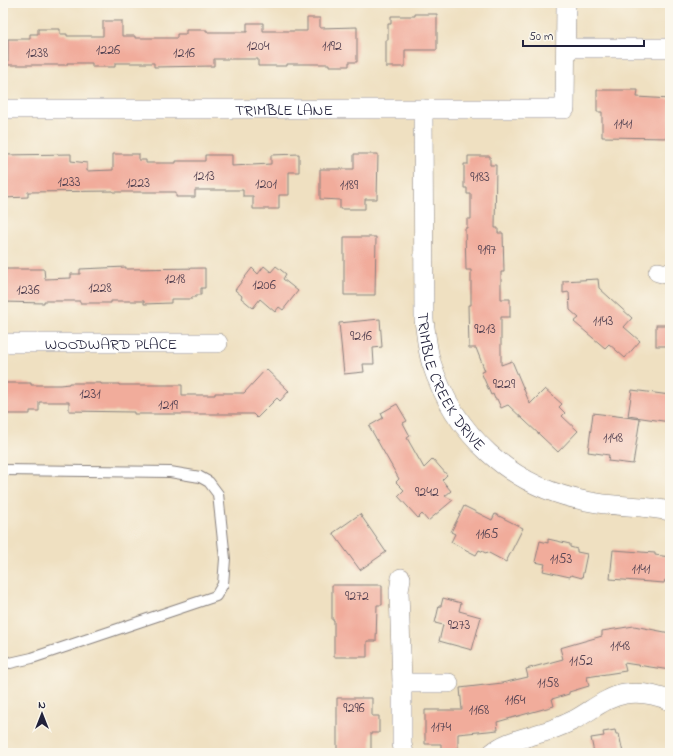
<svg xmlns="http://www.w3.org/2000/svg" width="673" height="756" font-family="'Indie Flower',sans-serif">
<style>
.building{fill:#f1ac9b}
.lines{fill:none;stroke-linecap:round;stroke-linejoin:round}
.lane-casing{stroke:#88817e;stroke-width:12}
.street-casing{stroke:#88817e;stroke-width:20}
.lane{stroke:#fff;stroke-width:10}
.street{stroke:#fff;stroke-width:19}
.labels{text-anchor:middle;stroke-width:3;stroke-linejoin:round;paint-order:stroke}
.number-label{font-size:14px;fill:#564453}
.street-label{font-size:16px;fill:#22223b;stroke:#fbf7ec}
</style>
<rect width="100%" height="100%" fill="#fbf7ec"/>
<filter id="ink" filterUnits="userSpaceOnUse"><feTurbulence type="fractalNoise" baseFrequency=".025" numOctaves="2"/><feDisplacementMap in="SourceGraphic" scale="8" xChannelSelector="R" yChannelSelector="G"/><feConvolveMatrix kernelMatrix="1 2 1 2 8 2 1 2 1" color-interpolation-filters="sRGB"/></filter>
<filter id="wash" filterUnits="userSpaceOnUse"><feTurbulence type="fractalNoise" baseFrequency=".012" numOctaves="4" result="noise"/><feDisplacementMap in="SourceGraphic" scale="16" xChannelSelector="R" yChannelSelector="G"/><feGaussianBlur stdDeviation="0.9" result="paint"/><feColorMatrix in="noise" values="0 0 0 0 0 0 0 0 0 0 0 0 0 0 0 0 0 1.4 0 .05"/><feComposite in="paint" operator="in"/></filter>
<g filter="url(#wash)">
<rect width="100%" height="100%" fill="#efe0c1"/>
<g id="blocks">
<g class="building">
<path d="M415,14H437V50H405V67H386V40H388V24H391V16H415Z"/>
<path d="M307,18H320V28L357,27V62H349V66H329V64H287V66H258V59H214V66L154,67V63H115V67H92V63H67V65H8V39H30V34H38V29H60V34H67V36H103V21H122V36H135V38H177V34H186V30H207V32H247V23H263V31H307Z"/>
<path d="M597,90H638L637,97L670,99V138L602,137V112H597Z"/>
<path d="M71,154V161L87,163V171L113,170V154H139V160H146V163H176V161H205V155H232V166L271,164V155L299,154V172H289V195H279V209H253V196H243V190H195V197H176V192H113V191L28,192V197L3,198V155Z"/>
<path d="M354,154H378L377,199H365V209H340V200L320,199V169H354Z"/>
<path d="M468,156H490V165H496L495,228H498V233H503L504,272H501V299H510V317H501V365L512,361L530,404L545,389L562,404L559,407L565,413L562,416L578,431L558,452L508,405L501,408L497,399H495L493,394L491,395L481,372L485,371L476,348H469L468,305H471V270H466L465,228H467V219H471V194H467V188H464V164H468Z"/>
<path d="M344,237H376L375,295H344Z"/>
<path d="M264,266L271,272L276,266L286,274L283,279L298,291L283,310L279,307L275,312L260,299L253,308L241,298L242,296L235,290L252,268L258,274Z"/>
<path d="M126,267V269L205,268V288H201V295H196V297H192V299H171V303L144,304V301H111V303H80V301H44V303L3,302V269H44L45,279L71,278V274H80V269Z"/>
<path d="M598,279L599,288L632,318L624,327L640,341L625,358L609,344L605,348L574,322L579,318L570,310L569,292L563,293V281Z"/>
<path d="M380,319L382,347L373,348L374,364H363L364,372L344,374L339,323Z"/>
<rect x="656" y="325" width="14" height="21"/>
<path d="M266,369L289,391L280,401L277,398L257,418L253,414H134V412L69,411V402H39V411H30V414H3V383H31V385H60L69,384V383H101V384H119V385H182V395H215V393H244Z"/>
<path d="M632,390L670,395V422L628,416Z"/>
<path d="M397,404L407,421L403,423L410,436L407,438L424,468L433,459L447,475L442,480L451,491L445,496L453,500L428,521L422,514L418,518L398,496L404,490L396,482L399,479L369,426L383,418L381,413Z"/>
<path d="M593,413L640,419L633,464L608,461L609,455L588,452Z"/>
<path d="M464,506L492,520L495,514L523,528L506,562L487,552L486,553L479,550L476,555L451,542L455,534L451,532Z"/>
<path d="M360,514L386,552L360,570L333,533Z"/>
<path d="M548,539L570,544V547L577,549V552L587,554L582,578L571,575L570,577L543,571L545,564L535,562L540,541L548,543Z"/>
<path d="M613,550L655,553V555L670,557V580H665L664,583L610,579Z"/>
<path d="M332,585H382V605H377L376,641H367V657H334V620H332Z"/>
<path d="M443,598L461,603L459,611L481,617L472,650L439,641L443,625L435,623L439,606H441Z"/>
<path d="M634,626L670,633V670L624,663L626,671L587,677L589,686L569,692V694L552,699L554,706L497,722L498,730L458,734V752L441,753V744H425V710H462L460,688L502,683L528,677L526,669L563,659L560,648L602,636V631Z"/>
<path d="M337,698H372V716H379V733H371V753H337Z"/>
<path d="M615,730L616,734H619L623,753H594L591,738L604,736L603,732Z"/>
</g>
</g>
</g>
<g filter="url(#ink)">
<use href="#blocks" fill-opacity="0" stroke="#88817e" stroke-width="1"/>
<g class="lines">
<defs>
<path id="lane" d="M3,470L170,472L200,477L209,482L218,494L225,559L223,584L216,596L32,658L10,663L3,660"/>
<g id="street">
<path d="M566,48H670"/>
<path id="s1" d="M3,109H565L566,3"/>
<path id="s2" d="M423,109L424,320C426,334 427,348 431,362C454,434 511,487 586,501C613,507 642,505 670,511"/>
<path d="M658,272L670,275"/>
<path id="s3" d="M3,343H218"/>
<path d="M401,578L399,591L402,683V744L404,753"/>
<path d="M402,683H449"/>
<path d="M492,753C505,742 521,739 537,734C549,731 562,726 574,720C591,711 606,697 625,694C640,692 657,695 670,701"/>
</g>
</defs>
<use href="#lane" class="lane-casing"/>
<use href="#street" class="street-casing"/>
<use href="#lane" class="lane"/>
<use href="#street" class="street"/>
</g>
</g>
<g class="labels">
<g class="number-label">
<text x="258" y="50">1204</text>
<text x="332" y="50">1192</text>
<text x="108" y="54">1226</text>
<text x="37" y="57">1238</text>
<text x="184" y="57">1216</text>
<text x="623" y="128">1141</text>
<text x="204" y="180">1213</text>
<text x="480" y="181">9183</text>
<text x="69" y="186">1233</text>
<text x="138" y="187">1223</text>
<text x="266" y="188">1201</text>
<text x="349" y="189">1189</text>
<text x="487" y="254">9197</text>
<text x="175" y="283">1218</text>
<text x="264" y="289">1206</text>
<text x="100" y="292">1228</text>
<text x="28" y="294">1236</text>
<text x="603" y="325">1143</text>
<text x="485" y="333">9213</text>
<text x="361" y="340">9216</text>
<text x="504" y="388">9229</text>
<text x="90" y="398">1231</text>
<text x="168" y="409">1219</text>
<text x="613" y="442">1148</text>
<text x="427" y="496">9242</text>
<text x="487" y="538">1165</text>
<text x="561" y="563">1153</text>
<text x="641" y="573">1141</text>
<text x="357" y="600">9272</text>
<text x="459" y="629">9273</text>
<text x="620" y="650">1148</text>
<text x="581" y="665">1152</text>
<text x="548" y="687">1158</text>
<text x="515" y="704">1164</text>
<text x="354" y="712">9296</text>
<text x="479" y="714">1168</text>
<text x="441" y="731">1174</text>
</g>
<g class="street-label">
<text dy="6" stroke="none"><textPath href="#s1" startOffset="281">TRIMBLE LANE</textPath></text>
<text dy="6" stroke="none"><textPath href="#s3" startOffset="108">WOODWARD PLACE</textPath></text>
<text dy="6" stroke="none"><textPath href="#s2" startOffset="279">TRIMBLE CREEK DRIVE</textPath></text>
</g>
</g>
<rect width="673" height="756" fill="none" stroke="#fbf7ec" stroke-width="16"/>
<g transform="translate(42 714)" stroke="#fbf7ec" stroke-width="3" paint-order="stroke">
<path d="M0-3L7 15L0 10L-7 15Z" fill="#22223b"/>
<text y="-6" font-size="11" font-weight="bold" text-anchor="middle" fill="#22223b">N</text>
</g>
<path d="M523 40v6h121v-6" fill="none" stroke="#22223b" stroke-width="2"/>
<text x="529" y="40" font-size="12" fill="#22223b" stroke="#fbf7ec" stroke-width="3" paint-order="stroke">50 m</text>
</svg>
